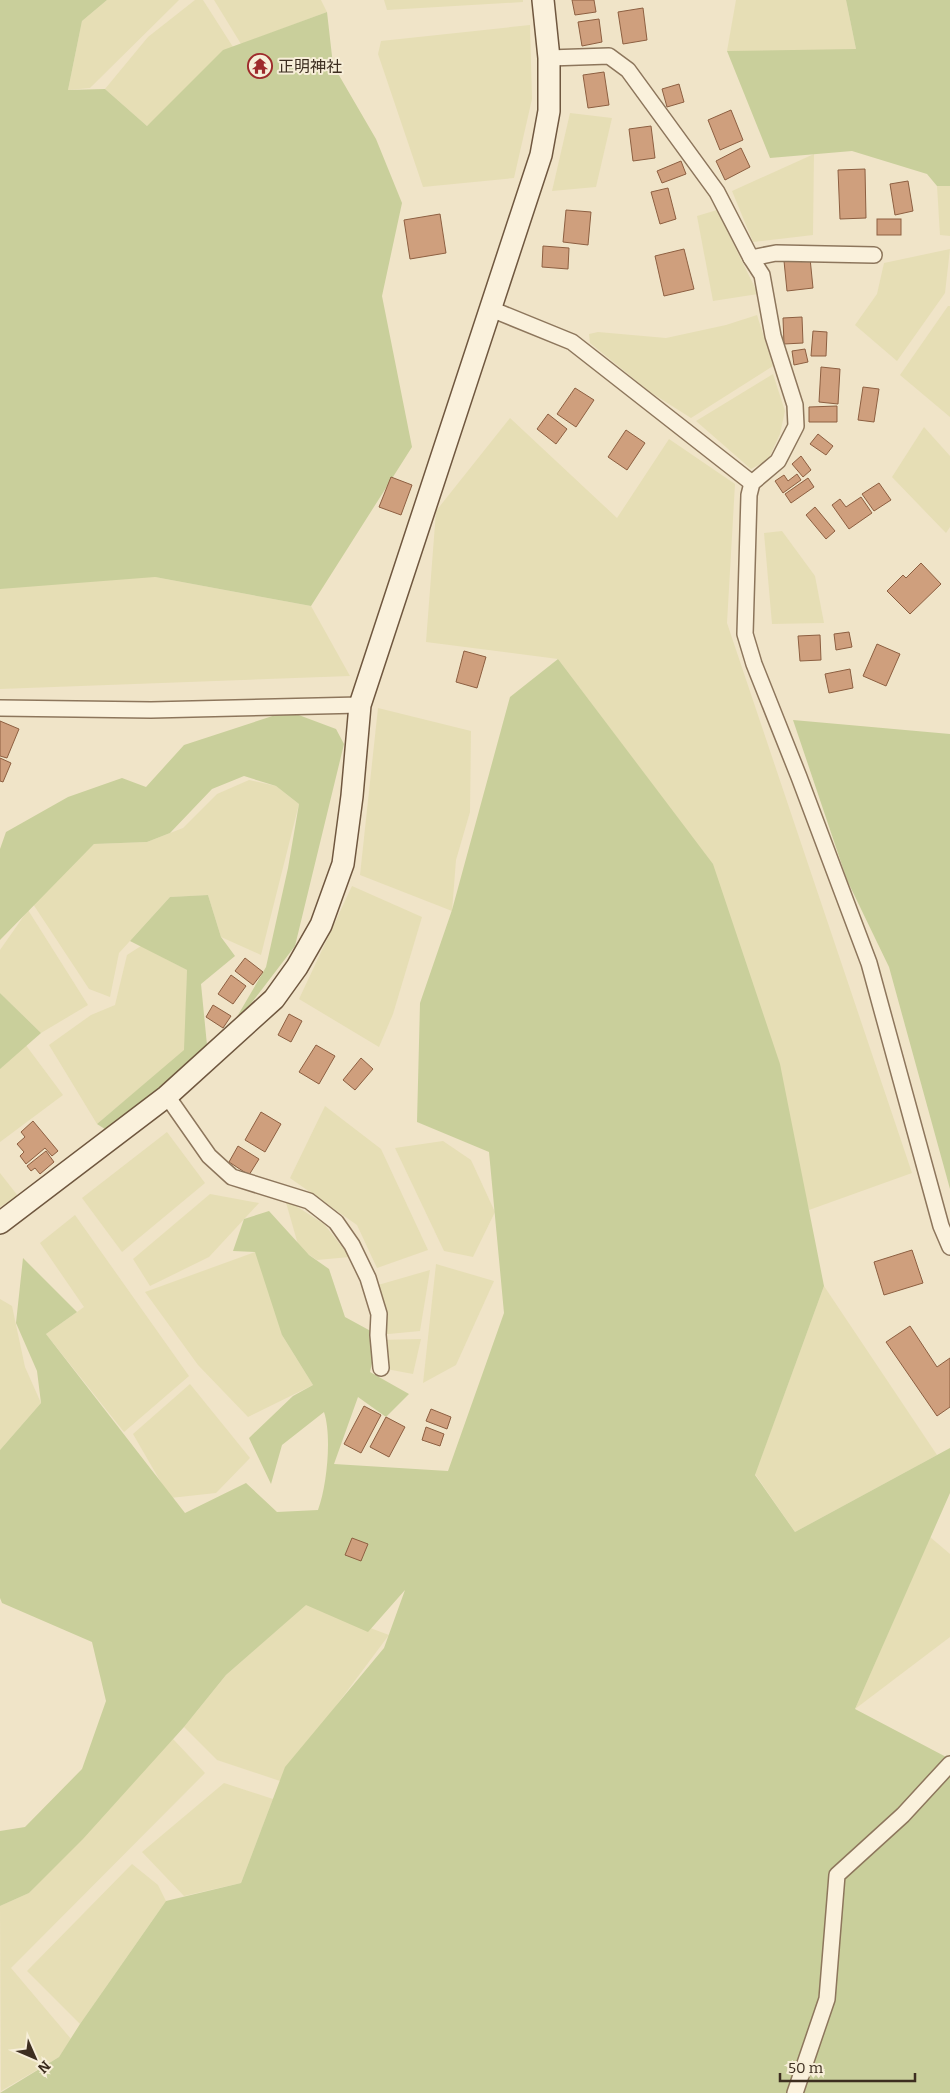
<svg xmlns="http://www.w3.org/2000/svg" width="950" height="2093" font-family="Bitter,'Noto Sans JP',serif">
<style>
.farmland{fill:#e6deb5}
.green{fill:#c9cf9b}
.building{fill:#cf9f7d;stroke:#8d5f41}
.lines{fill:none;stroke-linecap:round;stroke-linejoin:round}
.street-casing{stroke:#8d765c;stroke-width:18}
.secondary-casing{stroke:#6f573f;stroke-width:24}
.street{stroke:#faf1dc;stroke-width:15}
.secondary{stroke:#faf1dc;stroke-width:21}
.labels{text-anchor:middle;stroke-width:4;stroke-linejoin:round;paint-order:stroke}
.poi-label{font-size:16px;fill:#3d2e20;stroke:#f7eed8;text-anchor:start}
</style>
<rect width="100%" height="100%" fill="#f0e4c8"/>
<g class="farmland">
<path d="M107,0H179L90,88L68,90L82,21Z"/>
<path d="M195,0H203L233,47L147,126L105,89L148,37Z"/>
<path d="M214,0H321L327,12L241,44Z"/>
<path d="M384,0H523V2L387,10Z"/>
<path d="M736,0H846L856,49L773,55L727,51Z"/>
<path d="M530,25L532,99L514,178L423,187L378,54L381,41Z"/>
<path d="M570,113L612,118L596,187L552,191Z"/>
<path d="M814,154L813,235L753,242L732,191Z"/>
<path d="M937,186H950V236L940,235Z"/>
<path d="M717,210L758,294L713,301L697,216Z"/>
<path d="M950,249L945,293L897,361L855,325L877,294L884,263Z"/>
<path d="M948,306H950V417L900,375Z"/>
<path d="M757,315L773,366L691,418L650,392L590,343L589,334L598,332L666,338L726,325Z"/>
<path d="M773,374L785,411L780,434L768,460L751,469L696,421Z"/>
<path d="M510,418L617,518L669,439L735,484L727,623L912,1173L809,1210L712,864L558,659L426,642L436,511Z"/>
<path d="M924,427L950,456V527L946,533L892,477Z"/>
<path d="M782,531L815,576L824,623L772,624L764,533Z"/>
<path d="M0,576L155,577L311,606L350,676L0,689Z"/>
<path d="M378,708L471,731L470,812L456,860L452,911L360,875Z"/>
<path d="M249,780L276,786L299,804L261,955L221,937L208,895L170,897L119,953L110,997L89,989L33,904L94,844L147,842L183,828L217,794Z"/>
<path d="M352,886L422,917L393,1014L379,1047L299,999Z"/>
<path d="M28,910L88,1005L41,1033L0,993V950Z"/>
<path d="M141,946L187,970L185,1050L97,1124L49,1045L91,1015L115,1005L127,955Z"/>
<path d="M22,1040L63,1095L0,1142V1065Z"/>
<path d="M325,1106L381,1149L428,1250L377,1268L357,1225L290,1178Z"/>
<path d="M167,1132L205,1183L122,1252L82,1198Z"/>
<path d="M443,1141L471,1160L495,1212L473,1257L444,1251L395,1148Z"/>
<path d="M0,1173L18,1196L0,1207Z"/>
<path d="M210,1194L259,1203L209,1257L150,1286L133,1259Z"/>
<path d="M285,1199L324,1224L350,1257L317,1260L299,1248Z"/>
<path d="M75,1215L189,1376L124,1432L46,1334L84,1307L40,1243Z"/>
<path d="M255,1252L280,1296L282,1335L313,1385L248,1417L198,1365L145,1292Z"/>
<path d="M436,1264L494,1281L456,1365L423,1383Z"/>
<path d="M430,1270L420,1331L378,1335V1285Z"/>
<path d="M824,1286L937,1455L795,1532L755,1474Z"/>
<path d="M0,1299L12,1306L25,1367L41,1403L0,1450Z"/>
<path d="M421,1339L413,1374L381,1368L378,1340Z"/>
<path d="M190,1384L250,1458L216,1493L170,1498L133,1434Z"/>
<path d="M930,1537L950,1554V1637L855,1709Z"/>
<path d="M306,1604L389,1635L280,1781L217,1760L184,1727L226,1675Z"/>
<path d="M173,1739L205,1773L11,1968L71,2039L59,2057L1,2091L0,1906L29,1893Z"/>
<path d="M224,1783L273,1799L241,1883L184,1896L142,1852Z"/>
<path d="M132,1864L158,1885L166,1901L80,2024L27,1971Z"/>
</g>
<g class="green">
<path d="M0,0H107L82,21L68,90L105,89L147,126L223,50L327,12L333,65L376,139L402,203L382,296L412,447L311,606L155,577L0,589Z"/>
<path d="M846,0H950V186H937L927,174L852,151L770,158L727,51L856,49Z"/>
<path d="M558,659L713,864L780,1064L824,1286L755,1475L795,1532L950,1448V1493L855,1709L950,1759V2093H0L59,2057L80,2024L166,1901L241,1883L285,1767L384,1648L405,1590L368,1632L306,1605L226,1675L184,1727L83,1839L29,1893L0,1906V1831L25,1827L82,1769L106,1701L92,1642L2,1603L0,1598V1450L41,1403L37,1371L16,1323L23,1258L77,1312L46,1334L185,1513L246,1483L277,1512L318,1510C327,1486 332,1436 324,1412L282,1445L271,1484L249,1438L293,1396L313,1385L282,1335L255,1252L233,1251L244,1219L269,1211L309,1255L329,1269L345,1317L378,1335L370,1372L409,1394L386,1417L358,1397L334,1464L448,1471L504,1313L489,1152L417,1122L420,1003L452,910L510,697Z"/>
<path d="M288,711L336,729L344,744L295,946L224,1039L266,967L288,868L299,804L276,786L244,776L212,789L170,833L147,842L94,844L0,940V849L6,832L68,797L122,778L146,787L184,745Z"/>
<path d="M793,720L950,734V1189L889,967L847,880Z"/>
<path d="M208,895L221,937L235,956L201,984L207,1045L165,1089L108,1131L97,1124L184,1050L187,970L130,941L170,897Z"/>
<path d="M0,993L41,1033L0,1069Z"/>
</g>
<g class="building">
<path d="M572,0H594L596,12L575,15Z"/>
<path d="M643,8L647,40L623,44L618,12Z"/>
<path d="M599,19L602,42L582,46L578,22Z"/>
<path d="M604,72L609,105L588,108L583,75Z"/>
<path d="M679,84L684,102L667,107L662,89Z"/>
<path d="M731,110L743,140L720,150L708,120Z"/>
<path d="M651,126L655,158L633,161L629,129Z"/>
<path d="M741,148L750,167L725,180L716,161Z"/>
<path d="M681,161L686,174L662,183L657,171Z"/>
<path d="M865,169L866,218L840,219L838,170Z"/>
<path d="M908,181L913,211L895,215L890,184Z"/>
<path d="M668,188L676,219L660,224L651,192Z"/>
<path d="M566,210L591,212L588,245L563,242Z"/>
<path d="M440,214L446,253L410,259L404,220Z"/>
<rect x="877" y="219" width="24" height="16"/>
<path d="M543,246L569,248L568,269L542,267Z"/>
<path d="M684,249L694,289L664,296L655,256Z"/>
<path d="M810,258L813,288L787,291L784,261Z"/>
<path d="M802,317L803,343L784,344L783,318Z"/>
<path d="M813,331L827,332L826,356H811Z"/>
<path d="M805,349L808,362L794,365L792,351Z"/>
<path d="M821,367L840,369L838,404L819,402Z"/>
<path d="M863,387L879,389L874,422L858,420Z"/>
<path d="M575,388L594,400L576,427L557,414Z"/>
<path d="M837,406V422H809V407Z"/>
<path d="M548,414L567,429L556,444L537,429Z"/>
<path d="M626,430L645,443L627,470L608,457Z"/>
<path d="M818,434L833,446L826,455L810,444Z"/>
<path d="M801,456L811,470L803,477L792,464Z"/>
<path d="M797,474L801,480L783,493L775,481L784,475L788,481Z"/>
<path d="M391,477L412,485L401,515L379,507Z"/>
<path d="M808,478L814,487L791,503L785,494Z"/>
<path d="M879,483L891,500L874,511L862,494Z"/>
<path d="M861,497L872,513L849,529L832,505L840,499L846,507Z"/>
<path d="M815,507L835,531L826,539L806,515Z"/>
<path d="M921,563L941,584L910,614L887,591L903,575L906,578Z"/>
<path d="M849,632L852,647L836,650L834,634Z"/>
<path d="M820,635L821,660L800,661L798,636Z"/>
<path d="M877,644L900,654L886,686L863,676Z"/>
<path d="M464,651L486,657L477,688L456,682Z"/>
<path d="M850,669L853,688L829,693L825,674Z"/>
<path d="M0,721L19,729L7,758L0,756Z"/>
<path d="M0,758L11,763L3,782L0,781Z"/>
<path d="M245,958L263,972L253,985L235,971Z"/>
<path d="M231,975L246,986L233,1004L218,994Z"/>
<path d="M213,1005L231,1016L223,1028L206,1017Z"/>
<path d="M289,1014L302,1021L291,1042L278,1035Z"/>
<path d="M316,1045L335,1056L319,1084L299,1072Z"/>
<path d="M361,1058L373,1069L355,1090L343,1080Z"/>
<path d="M261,1112L281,1124L265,1152L245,1140Z"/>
<path d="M33,1121L58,1151L52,1156L45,1148L26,1164L20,1156L24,1152L17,1144L25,1137L21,1132Z"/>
<path d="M238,1146L259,1159L249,1175L229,1162Z"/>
<path d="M46,1151L54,1162L40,1174L35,1168L31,1171L27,1166Z"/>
<path d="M912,1250L923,1283L884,1295L874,1262Z"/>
<path d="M910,1326L937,1367L950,1358V1407L937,1416L886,1342Z"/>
<path d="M364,1406L381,1415L361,1453L344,1444Z"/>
<path d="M431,1409L451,1417L447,1429L426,1421Z"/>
<path d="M386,1417L405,1427L389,1457L370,1447Z"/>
<path d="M426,1427L444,1434L440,1446L422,1440Z"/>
<path d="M352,1538L368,1544L361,1561L345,1555Z"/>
</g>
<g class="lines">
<defs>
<g id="street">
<path d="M549,58L609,56L628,70L717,192L751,258"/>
<path d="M874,255L776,253L751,258L762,275L773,336L795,405L796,426L778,461L752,483L749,495L745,634L754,664L799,777L869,963L941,1226L950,1247"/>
<path d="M491,309L572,342L752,483"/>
<path d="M0,708L151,710L360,705"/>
<path d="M167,1096L209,1156L232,1177L309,1201L336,1222L352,1245L368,1278L379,1314L378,1335L381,1368"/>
<path d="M795,2093L827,1999L837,1875L903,1815L950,1764"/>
</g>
<path id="secondary" d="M0,1223L167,1096L274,999L297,967L321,925L343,864L352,796L360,705L541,155L549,111V58L543,0"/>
</defs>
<use href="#street" class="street-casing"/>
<use href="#secondary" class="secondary-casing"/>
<use href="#street" class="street"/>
<use href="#secondary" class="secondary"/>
</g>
<defs>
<symbol id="temple-ring" viewBox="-11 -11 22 22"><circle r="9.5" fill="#f7eed8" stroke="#9e2a2b" stroke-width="1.5"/><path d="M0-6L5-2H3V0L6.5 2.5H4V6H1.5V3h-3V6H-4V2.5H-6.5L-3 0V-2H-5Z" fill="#9e2a2b"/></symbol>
</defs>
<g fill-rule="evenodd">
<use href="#temple-ring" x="246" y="52" width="28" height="28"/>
</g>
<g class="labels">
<g class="poi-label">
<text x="278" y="72">正明神社</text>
</g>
</g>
<g transform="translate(35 2058) rotate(135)" stroke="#f7eed8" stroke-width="4" paint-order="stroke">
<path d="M0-4L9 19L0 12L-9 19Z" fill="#3d2e20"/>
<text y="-8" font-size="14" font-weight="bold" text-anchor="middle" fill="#3d2e20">N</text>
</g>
<path d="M780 2073v8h135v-8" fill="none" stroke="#3d2e20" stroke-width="2.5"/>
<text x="788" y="2073" font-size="15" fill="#3d2e20" stroke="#f7eed8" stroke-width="4" paint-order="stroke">50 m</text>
</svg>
